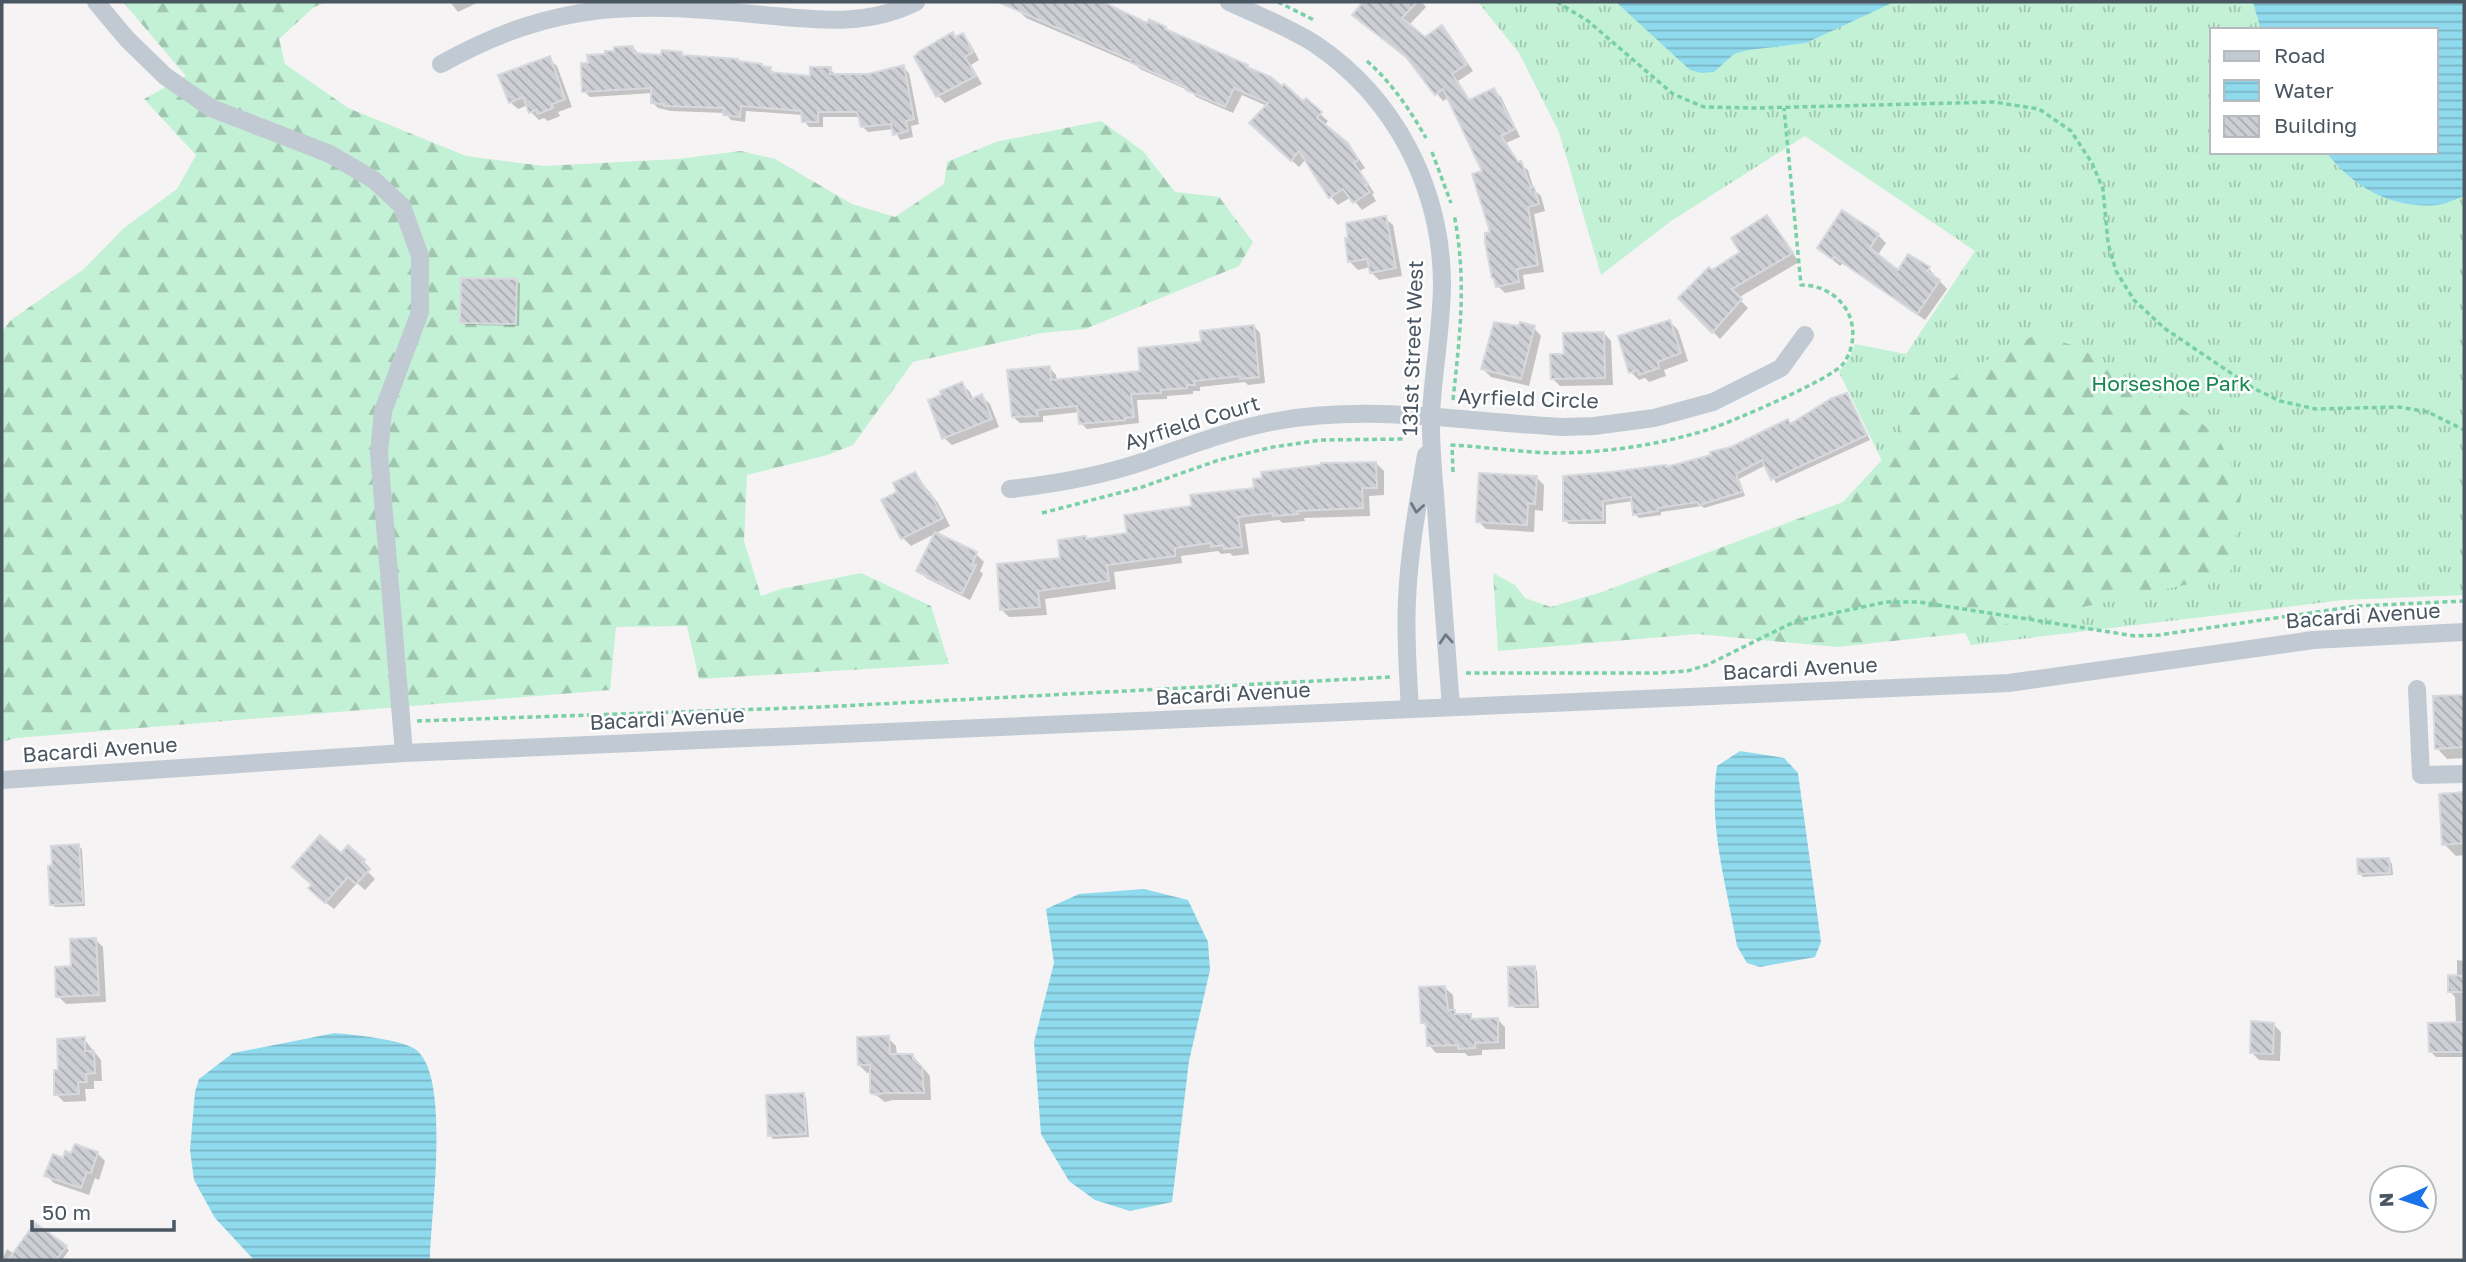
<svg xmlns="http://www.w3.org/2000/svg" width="2466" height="1262" font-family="'Golos Text',sans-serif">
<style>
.grass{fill:url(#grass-tufts);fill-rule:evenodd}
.forest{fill:url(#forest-firs)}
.water{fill:url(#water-rules)}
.shadow{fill:#0003}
.building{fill:url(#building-back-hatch);stroke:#d7d9de;stroke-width:2}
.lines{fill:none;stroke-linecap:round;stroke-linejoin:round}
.path{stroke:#7ad0a6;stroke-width:3.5;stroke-dasharray:5 3.5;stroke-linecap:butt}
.minor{stroke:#c1cad2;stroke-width:18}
.oneway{stroke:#6e7983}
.labels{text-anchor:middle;stroke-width:5;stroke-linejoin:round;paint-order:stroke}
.street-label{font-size:21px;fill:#4a5661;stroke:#fff}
.park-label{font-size:21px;fill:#17864f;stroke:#fff}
</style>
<defs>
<pattern id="grass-tufts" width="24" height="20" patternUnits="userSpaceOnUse" patternTransform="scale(1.75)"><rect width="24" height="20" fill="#c3f1d5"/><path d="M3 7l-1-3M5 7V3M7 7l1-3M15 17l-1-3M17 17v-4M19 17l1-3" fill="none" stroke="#a0c6b0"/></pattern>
<pattern id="forest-firs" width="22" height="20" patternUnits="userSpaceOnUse" patternTransform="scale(1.75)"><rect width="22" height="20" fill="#c3f1d5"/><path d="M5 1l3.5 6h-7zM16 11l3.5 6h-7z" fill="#a0c6b0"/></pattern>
<pattern id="water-rules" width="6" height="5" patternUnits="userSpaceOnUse" patternTransform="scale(1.75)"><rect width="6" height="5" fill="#90daee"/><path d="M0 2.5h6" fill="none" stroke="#78b4c4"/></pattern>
<pattern id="building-back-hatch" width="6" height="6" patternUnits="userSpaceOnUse" patternTransform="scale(1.75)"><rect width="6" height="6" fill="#cdcfd5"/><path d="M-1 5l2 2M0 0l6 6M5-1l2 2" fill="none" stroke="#a8abb0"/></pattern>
</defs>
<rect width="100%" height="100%" fill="#f5f3f3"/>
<path class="grass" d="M1478,2H2464V595L2343,600L1971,645L1839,372L1849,359L1855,344L1906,354L1975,251L1805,136L1671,221L1601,275L1559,132L1519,53ZM2212,30H2436V152H2212Z"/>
<g class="forest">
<path d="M123,2H326L314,7L279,39L285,64L348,108L466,156L544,166L678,159L741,151L775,159L852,204L895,217L944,184L947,162L996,142L1101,121L1143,151L1175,192L1219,197L1253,242L1239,266L1085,329L1041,333L913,362L853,445L827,455L747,475L744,541L761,596L781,589L861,573L931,606L949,664L699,679L687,626L616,627L610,690L16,738L2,742V332L11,320L84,269L124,228L177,189L196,155L144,99L186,76Z"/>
<path d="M2037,334L2078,347L2137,384L2177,405L2217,435L2242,488L2230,575L1965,633L1838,647L1697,634L1498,651L1493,573L1515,585L1525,598L1551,607L1602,592L1843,502L1882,460L1922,394Z"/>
</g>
<g class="water">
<path d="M1616,2H1894L1806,43L1748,50L1734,54L1714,72L1701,73L1690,70Z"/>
<path d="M2253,2H2464V196C2456,199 2446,204 2438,205C2392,209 2354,188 2326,152H2436V30H2261Z"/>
<path d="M1740,751L1784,758L1798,773L1821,942L1815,957L1760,967L1747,963L1737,946C1727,887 1708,826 1717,766Z"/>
<path d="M1144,889L1188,900L1208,942L1210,970L1189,1061L1172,1202L1130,1211L1095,1200L1069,1181L1041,1134L1034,1042L1054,963L1046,909L1079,894Z"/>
<path d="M335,1033C354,1035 399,1039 415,1049C452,1074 430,1218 430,1260H254L215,1218L194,1180L190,1150L195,1092L199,1079L233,1053Z"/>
</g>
<g class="shadow">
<path d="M450,2H479L458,12Z"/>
<path d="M1022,2H1097L1148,25L1165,28L1171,34L1247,66L1320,114L1328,121L1324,126L1355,153L1365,168L1360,171L1374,193L1372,194L1376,201L1362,210L1351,197L1338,205L1331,197L1306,159L1299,167L1259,130L1267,106L1242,95L1233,113L1196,97L1192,92L1140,69L1136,65L1026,18L1018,10Z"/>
<path d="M1365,2H1421L1426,7L1409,25L1425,39L1442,27L1449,34L1473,71L1458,81L1471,102L1494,90L1501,97L1520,137L1506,143L1519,164L1528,170L1534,190L1541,196L1545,211L1534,214L1544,272L1523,275L1525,289L1505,293L1498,286L1485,173L1449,97L1443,101L1410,60L1355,15Z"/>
<path d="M963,36L970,43L979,60L971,65L982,84L945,103L937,95L956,39Z"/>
<path d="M633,47L639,55L663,57L681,54L685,57L762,65L770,69L776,75L812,78L830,69L836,75H868L903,67L909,73L919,124L911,126L913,137L900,140L894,129L868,132L862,126L860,117H823V127H809L804,121L803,115L746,111L745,122L731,120L725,113L671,111L658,108L652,102L653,93L590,97L584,91L590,65L607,55Z"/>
<path d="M549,59L557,66L572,107L558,112L560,116L548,121L544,118L539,120L531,112L528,105L518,109L510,102Z"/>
<path d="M1767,217L1799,262L1738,298L1748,308L1720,339L1680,298L1742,252Z"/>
<path d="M1385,218L1393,225L1402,276L1379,280L1371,272L1370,267L1358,270L1350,262Z"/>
<path d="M1878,235L1886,243L1877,256L1898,272L1929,269L1947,289L1925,320L1843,263L1840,266L1819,248Z"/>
<path d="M516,280L520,284L519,326L465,325L462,322Z"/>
<path d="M1670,322L1678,330L1688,361L1664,370L1666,376L1649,382L1645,378L1639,380L1631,372Z"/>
<path d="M1254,326L1260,333L1265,383L1248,385L1245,382L1200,387V391H1193V394L1167,396V399L1137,400L1139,423L1087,429L1081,423L1080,412L1043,416V422L1020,423L1013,417L1050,368L1056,375L1057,381L1142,372L1203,343Z"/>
<path d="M1534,328L1541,336L1529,386L1491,377L1483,369Z"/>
<path d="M1604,333L1611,341L1613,385L1560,386L1552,378Z"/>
<path d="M962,384L970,392L974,401L982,397L990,404L999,427L952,445L944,438Z"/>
<path d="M1846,395L1850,399L1870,440L1776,483L1766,465L1739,479L1745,496L1704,508L1702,506L1661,512V515L1639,518L1635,514L1633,501L1606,505V524H1569L1565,520L1667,469L1732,449L1791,425Z"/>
<path d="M1376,463L1384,471V495L1369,496L1370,516L1304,518L1305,521L1283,523L1279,520L1245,524L1249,554L1233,556L1230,553L1221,554L1218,551L1181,556L1182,563L1114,572L1116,589L1045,599L1047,615L1009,617L1001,609L1062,560L1085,538L1088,541L1129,535L1194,507L1256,490Z"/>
<path d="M915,474L938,503L950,526L911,546L903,538L883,501L899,493Z"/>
<path d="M1536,477L1544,485L1543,511L1535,510L1534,532L1486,529L1478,521Z"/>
<path d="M976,554L984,562L980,571L983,574L970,600L926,578L918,570Z"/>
<path d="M2464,696V758L2447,759L2437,748L2435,697Z"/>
<path d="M2464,794V855L2456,856L2444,844L2441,795Z"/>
<path d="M78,846L82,849L85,906L55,907L52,904Z"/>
<path d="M341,856L363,861L371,869L368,872L375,879L365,890L357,883L334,909L318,896L313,885Z"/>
<path d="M2389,860L2392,864L2393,875L2363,877L2360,873Z"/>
<path d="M95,939L103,947L106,1002L66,1004L58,996L73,968Z"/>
<path d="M2457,960L2464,961V1057H2436L2431,1052L2456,1024L2455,997L2450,991L2457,977Z"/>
<path d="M1534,967L1537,971L1539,1008H1515L1511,1005Z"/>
<path d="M1445,988L1453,995L1454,1012L1458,1016H1470L1475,1020L1497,1019L1505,1027V1049L1482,1050V1055L1468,1056L1465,1053H1436L1429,1045L1428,1028L1422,1022Z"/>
<path d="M2273,1024L2281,1032L2280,1061L2259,1060L2251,1052Z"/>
<path d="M888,1038L896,1046L897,1056L912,1055L930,1076L931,1100H893L885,1102L872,1092L871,1072L867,1073L859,1065Z"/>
<path d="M84,1039L101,1060L102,1081H94V1089H85L86,1101L64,1102L56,1094L60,1071Z"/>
<path d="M803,1095L806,1098L809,1137L773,1139L770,1135Z"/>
<path d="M97,1153L105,1161L99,1180L95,1178L89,1195L54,1183L46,1175L64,1160Z"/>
<path d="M65,1247L69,1250L62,1260H2L7,1249L14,1254Z"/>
</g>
<g class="building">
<path d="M998,2H1103L1147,23L1149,19L1166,27L1165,29L1248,65L1247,67L1271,77L1282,86L1284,84L1303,101L1306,98L1322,112L1317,118L1348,143L1358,160L1354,163L1368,184L1365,186L1370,192L1353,203L1343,189L1329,198L1299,151L1291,161L1249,123L1268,103L1234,88L1225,107L1186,90L1187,88L1130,62L1131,60Z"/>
<path d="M1363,2H1417L1402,18L1425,37L1442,25L1467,64L1452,74L1469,100L1494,88L1515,129L1501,136L1518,162L1521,161L1531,188L1534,187L1539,204L1528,207L1538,265L1517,269L1519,282L1496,287L1494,278H1492L1485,242V233L1490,232L1472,174L1482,171L1443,89L1435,95L1406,57L1352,15Z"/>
<path d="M953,32L955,37L963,33L973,52L965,57L976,76L936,97L914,57L920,51Z"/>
<path d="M633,46L634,53L661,55L662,50L682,52V55L738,59V61L762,64V66L771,67L770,72L810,76V67H831L830,74H868L904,65L914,119L906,121L908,131L893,135L891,124L861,127L857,112H818V122H802L801,111L741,106L740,117L723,115L724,108L664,106V104L651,103V88L582,92L581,63H588L587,55L605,54V51H614V47Z"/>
<path d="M550,56L565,99L552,104L553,108L538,114L536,110L529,113L523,97L509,103L498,75Z"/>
<path d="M1842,210L1879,234L1870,248L1898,270L1908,254L1930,267L1927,271L1940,280L1917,314L1834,257L1832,259L1817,248Z"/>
<path d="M1767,215L1793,253L1732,289L1742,299L1712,333L1678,298L1709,267L1712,270L1740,252L1731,238Z"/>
<path d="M1386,216L1396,268L1370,273L1367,259L1348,262L1345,238H1348L1346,223Z"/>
<path d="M461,278L517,279L516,324L460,323Z"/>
<path d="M1670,320L1681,353L1658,362L1659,368L1639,375L1638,370L1629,373L1618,336Z"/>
<path d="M1494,322L1519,326L1520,322L1535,326L1521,379L1481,369Z"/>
<path d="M1254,325L1259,377L1240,379V376L1194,381L1195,385H1187V388L1161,390V393L1131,394L1134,417L1125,418V420L1079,424L1077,406L1037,410L1038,416L1012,417L1007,370L1050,366L1051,380L1140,371L1138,348L1201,342L1200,331Z"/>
<path d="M1604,332L1605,378L1551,379L1550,354H1564L1563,333Z"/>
<path d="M962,382L970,400L982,394L992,419L942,439L928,400L941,395L940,391Z"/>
<path d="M1847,393L1867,435L1829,453L1771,480L1762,460L1736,474L1742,492L1699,505L1698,502L1658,508V511L1633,515L1631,497L1603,501V520L1563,521V476L1611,472L1666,465V467L1711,455L1710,452L1731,447L1788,419L1790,424L1832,398Z"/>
<path d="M1376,462L1377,488H1362L1363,508L1297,511L1298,514L1273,516V513L1238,517L1242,547L1224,549L1223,545L1211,547V543L1175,548V556L1107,565L1109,581L1038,591L1040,607L1000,610L997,564L1060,558L1058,540L1086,536V539L1127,533L1124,515L1192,506L1190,495L1254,488L1253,479L1262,478L1261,472L1321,465V463Z"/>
<path d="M915,472L928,494L930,493L943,518L901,539L881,500L897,492L893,483Z"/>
<path d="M1479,473L1537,476L1535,504L1528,503L1527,525L1476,522Z"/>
<path d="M935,532L977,552L972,565H976L962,594L916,571Z"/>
<path d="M2464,695V747L2435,749L2433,696Z"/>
<path d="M2464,792V843L2442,845L2439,794Z"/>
<path d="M320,835L341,853L348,845L365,860L362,863L369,870L356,884L348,877L325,903L308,888L312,885L292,867Z"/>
<path d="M79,844L83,903L50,905L48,866L52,865L51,846Z"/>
<path d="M2389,858L2390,873L2358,874L2357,859Z"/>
<path d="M96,938L99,995L56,997L55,967L71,966L70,939Z"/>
<path d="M1535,966L1536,1005L1509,1006L1508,967Z"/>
<path d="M2448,975L2464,976V992H2448Z"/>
<path d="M1445,986L1448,1010H1455V1014H1471V1019L1498,1018V1042L1475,1043V1048L1458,1049V1045L1427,1046L1426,1023H1421L1419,987Z"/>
<path d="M2251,1021L2274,1023L2273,1054L2250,1053Z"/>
<path d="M2464,1022V1052H2429L2428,1023Z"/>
<path d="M889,1036L890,1054H913V1059L922,1067L924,1093H884L876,1095L870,1093V1065H858L857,1037Z"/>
<path d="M85,1037V1051H94L95,1073L86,1074L87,1082H78L79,1094L54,1095V1070H58L57,1039Z"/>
<path d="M804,1093L806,1134L768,1136L766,1095Z"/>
<path d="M75,1144L98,1152L91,1173L87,1172L81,1188L44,1176L53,1154L63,1158L65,1151L71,1153Z"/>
<path d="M35,1223L67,1246L56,1260H8Z"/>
</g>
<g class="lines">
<g class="path">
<path d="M1278,2L1314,20"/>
<path d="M1557,2L1588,21L1673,94L1704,107L1756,108L1994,102L2039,109L2071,131L2092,163L2103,189L2108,243L2116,271L2134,300L2164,328L2253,388L2280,401L2316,409L2399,407L2428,412L2464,430"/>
<path d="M1367,61C1392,83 1410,110 1426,138"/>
<path d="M1432,152L1451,203"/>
<path d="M1453,400C1460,333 1467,281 1454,214"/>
<path d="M1453,472L1452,445C1485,447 1519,452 1553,453C1605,453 1659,445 1710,429C1733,421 1830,380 1843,364C1855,348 1856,325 1846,309C1836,293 1819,285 1801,285L1784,108"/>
<path d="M1042,513L1142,487L1219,460L1273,447L1321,440L1406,439"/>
<path d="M1466,673H1657L1687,671L1707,665L1796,621L1886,602H1919L2135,636L2159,635L2358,606L2464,601"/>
<path d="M417,721L821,707L1392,677"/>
</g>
<g class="minor">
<path d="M96,2L127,39L165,76L211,108L330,154L374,180L402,206L420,256V312L383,411L379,453L404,753"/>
<path d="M1229,2C1258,15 1288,27 1315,44C1395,98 1441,187 1442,283C1442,327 1433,371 1431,415C1430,451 1435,487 1437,522C1442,583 1446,645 1451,707"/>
<path d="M441,64C556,0 635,2 764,15C817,20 867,27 916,2"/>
<path d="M1010,489C1056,484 1101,476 1145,461C1189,446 1231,429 1277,421C1372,404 1467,422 1563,427L1594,426L1654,418L1713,402L1781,368L1805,335"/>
<path d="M2417,689L2421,775L2464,774"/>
<path d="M1410,709C1408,673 1405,637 1407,600C1409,551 1418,503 1426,455"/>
<path d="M2,780L404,753L2009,683L2313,640L2464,632"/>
</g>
</g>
<defs><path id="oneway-chevron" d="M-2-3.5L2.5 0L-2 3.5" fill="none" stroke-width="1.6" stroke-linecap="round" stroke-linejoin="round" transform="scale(1.75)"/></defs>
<g class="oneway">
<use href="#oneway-chevron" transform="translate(1417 508) rotate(99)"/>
<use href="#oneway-chevron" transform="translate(1446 639) rotate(-94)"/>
</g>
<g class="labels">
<g class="street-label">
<text transform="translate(1413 348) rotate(-88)" y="7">131st Street West</text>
<text transform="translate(1528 399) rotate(2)" y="7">Ayrfield Circle</text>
<text transform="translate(1192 423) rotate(-17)" y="7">Ayrfield Court</text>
<text transform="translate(2363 616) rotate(-4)" y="7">Bacardi Avenue</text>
<text transform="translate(1800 669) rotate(-3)" y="7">Bacardi Avenue</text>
<text transform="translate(1233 694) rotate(-3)" y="7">Bacardi Avenue</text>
<text transform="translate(667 719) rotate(-3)" y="7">Bacardi Avenue</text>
<text transform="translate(100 750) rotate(-4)" y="7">Bacardi Avenue</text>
</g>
<g class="park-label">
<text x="2171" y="391">Horseshoe Park</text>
</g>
</g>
<rect width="2466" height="1262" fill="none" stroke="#4a5661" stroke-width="7"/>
<rect x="2210" y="28" width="228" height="126" fill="#ffffff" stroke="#b7bbc0" stroke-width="2"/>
<rect x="2224" y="51" width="35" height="10" fill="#c1cad2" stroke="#b7bbc0" stroke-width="2"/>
<text x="2274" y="63" font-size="21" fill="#4a5661">Road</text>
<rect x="2224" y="80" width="35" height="21" fill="url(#water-rules)" stroke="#b7bbc0" stroke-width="2"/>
<text x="2274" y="98" font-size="21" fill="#4a5661">Water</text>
<rect x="2224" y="116" width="35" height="21" fill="url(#building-back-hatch)" stroke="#b7bbc0" stroke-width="2"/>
<text x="2274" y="133" font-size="21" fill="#4a5661">Building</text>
<g transform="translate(2403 1199) rotate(267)"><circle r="33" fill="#ffffff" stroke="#b7bbc0" stroke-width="2"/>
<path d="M0-5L12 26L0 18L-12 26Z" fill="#1a73e8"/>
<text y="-10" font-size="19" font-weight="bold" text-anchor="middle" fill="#4a5661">N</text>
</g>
<path d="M32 1220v10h142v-10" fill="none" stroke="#4a5661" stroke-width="3.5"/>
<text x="42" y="1220" font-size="21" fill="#4a5661" stroke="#ffffff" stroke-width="5" paint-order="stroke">50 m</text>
</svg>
